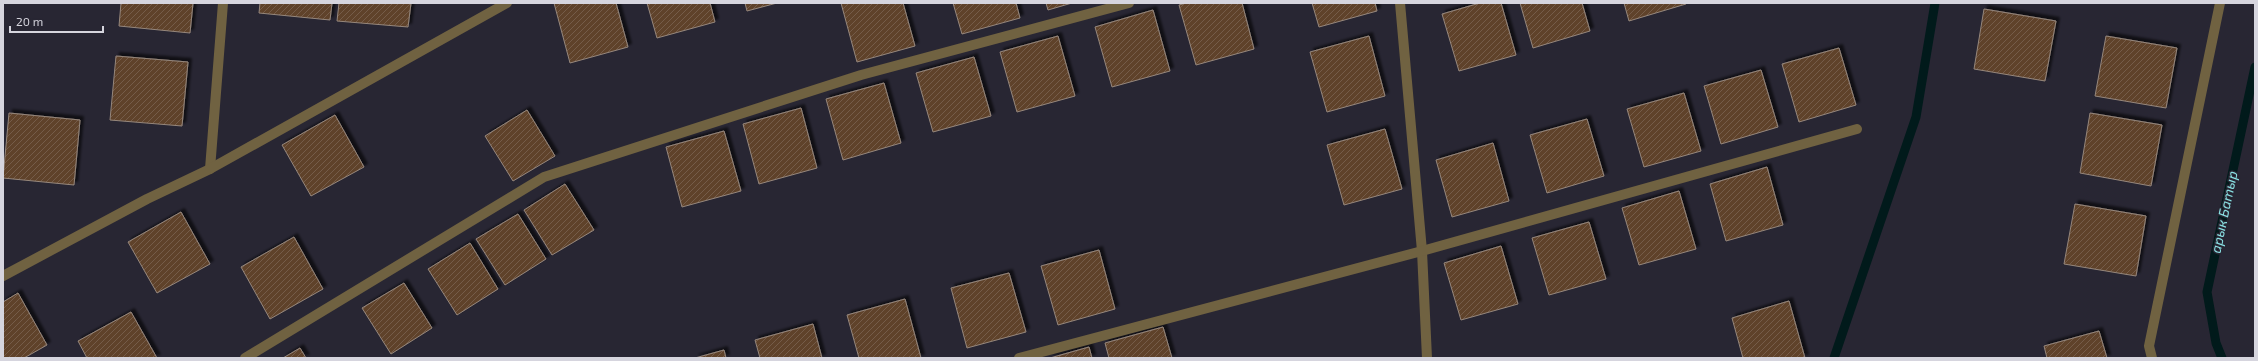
<svg xmlns="http://www.w3.org/2000/svg" width="2258" height="361" font-family="'Exo 2',sans-serif">
<style>
.lines{fill:none;stroke-linecap:round;stroke-linejoin:round}
.stream{stroke:#011a1b;stroke-width:9}
.building{fill:url(#building-hatch);stroke:#96877c;filter:url(#shadow)}
.street{stroke:#706241;stroke-width:10}
.labels{text-anchor:middle;stroke-width:3;stroke-linejoin:round;paint-order:stroke}
.water-label{font-size:14px;font-style:italic;fill:#8ae0e3;stroke:#282633}
</style>
<defs>
<pattern id="building-hatch" width="6" height="6" patternUnits="userSpaceOnUse"><rect width="6" height="6" fill="#5f422b"/><path d="M-1 1l2-2M0 6l6-6M5 7l2-2" fill="none" stroke="#755c49"/></pattern>
<filter id="shadow"><feDropShadow dx="3.5" dy="-3.5" stdDeviation="1" flood-color="#0009"/></filter>
</defs>
<rect width="100%" height="100%" fill="#282633"/>
<g class="lines">
<g class="stream">
<path d="M1834,358L1916,117L1935,3"/>
<path d="M2222,358L2216,343L2207,292L2255,67"/>
</g>
</g>
<g class="building">
<path d="M121,3H193L190,33L119,26Z"/>
<path d="M260,3H332L330,20L259,13Z"/>
<path d="M339,3H411L408,27L337,21Z"/>
<path d="M554,3H616L628,47L570,63Z"/>
<path d="M647,3H710L715,22L657,38Z"/>
<path d="M745,3H777L747,11Z"/>
<path d="M841,3H903L915,46L857,62Z"/>
<path d="M953,3H1016L1020,18L962,34Z"/>
<path d="M1046,3H1072L1048,10Z"/>
<path d="M1186,3H1242L1254,49L1196,65L1179,5Z"/>
<path d="M1312,3H1375L1377,11L1319,27Z"/>
<path d="M1480,3H1501L1516,55L1459,71L1442,14Z"/>
<path d="M1520,3H1582L1590,31L1533,48Z"/>
<path d="M1624,3H1685L1686,4L1629,21Z"/>
<path d="M1984,9L2056,21L2045,81L1974,69Z"/>
<path d="M1153,10L1170,71L1112,87L1095,27Z"/>
<path d="M1058,36L1075,96L1017,112L1000,52Z"/>
<path d="M1369,36L1385,96L1327,112L1310,52Z"/>
<path d="M2106,36L2177,48L2166,108L2095,96Z"/>
<path d="M1839,48L1856,105L1799,122L1782,64Z"/>
<path d="M116,56L188,62L182,126L110,120Z"/>
<path d="M974,57L991,116L933,132L916,73Z"/>
<path d="M1761,70L1778,127L1721,144L1704,86Z"/>
<path d="M884,83L901,143L843,160L826,99Z"/>
<path d="M1684,93L1701,151L1644,167L1627,109Z"/>
<path d="M801,108L817,168L759,184L743,124Z"/>
<path d="M527,110L555,156L513,181L485,136Z"/>
<path d="M9,113L80,120L74,185L3,178Z"/>
<path d="M2090,113L2162,125L2151,186L2080,173Z"/>
<path d="M335,115L364,167L311,196L282,145Z"/>
<path d="M1587,119L1604,176L1547,193L1530,135Z"/>
<path d="M1385,129L1402,189L1344,205L1327,145Z"/>
<path d="M724,131L741,191L682,207L666,147Z"/>
<path d="M1493,143L1509,201L1452,217L1436,160Z"/>
<path d="M1767,167L1783,225L1726,241L1710,184Z"/>
<path d="M565,184L594,230L552,255L524,210Z"/>
<path d="M1679,191L1696,249L1639,265L1622,208Z"/>
<path d="M2075,204L2146,216L2136,276L2064,264Z"/>
<path d="M181,212L210,264L157,293L128,242Z"/>
<path d="M518,214L546,259L505,285L476,239Z"/>
<path d="M1589,222L1606,279L1549,295L1532,238Z"/>
<path d="M294,237L323,289L270,319L241,267Z"/>
<path d="M470,243L498,289L457,315L428,269Z"/>
<path d="M1501,246L1518,304L1461,320L1444,263Z"/>
<path d="M1099,250L1115,309L1058,325L1041,266Z"/>
<path d="M1009,273L1026,332L967,348L951,288Z"/>
<path d="M404,283L432,328L391,354L362,308Z"/>
<path d="M18,293L47,345L24,358H3V302Z"/>
<path d="M905,299L921,358H859L847,315Z"/>
<path d="M1789,301L1805,358H1743L1732,318Z"/>
<path d="M131,312L157,358H87L78,341Z"/>
<path d="M813,324L822,358H760L755,340Z"/>
<path d="M1163,327L1172,358H1109L1105,343Z"/>
<path d="M2099,331L2107,358H2047L2044,346Z"/>
<path d="M1089,347L1092,358H1050Z"/>
<path d="M300,348L306,358H283Z"/>
<path d="M724,350L726,358H695Z"/>
</g>
<g class="lines">
<g class="street">
<path d="M1400,3L1422,251L1427,358"/>
<path d="M210,169L223,3"/>
<path d="M3,276L147,199L210,169L507,3"/>
<path d="M245,358L544,177L861,75L1129,3"/>
<path d="M1019,358L1422,251L1857,129"/>
<path d="M2152,358L2149,346L2220,3"/>
</g>
</g>
<g class="labels">
<g class="water-label">
<text transform="translate(2224 212) rotate(-78)" y="5">арык Батыр</text>
</g>
</g>
<rect width="2258" height="361" fill="none" stroke="#d6d5de" stroke-width="8"/>
<path d="M10 26v6h93v-6" fill="none" stroke="#d6d5de" stroke-width="2"/>
<text x="16" y="26" font-size="12" fill="#d6d5de" stroke="#282633" stroke-width="3" paint-order="stroke">20 m</text>
</svg>
